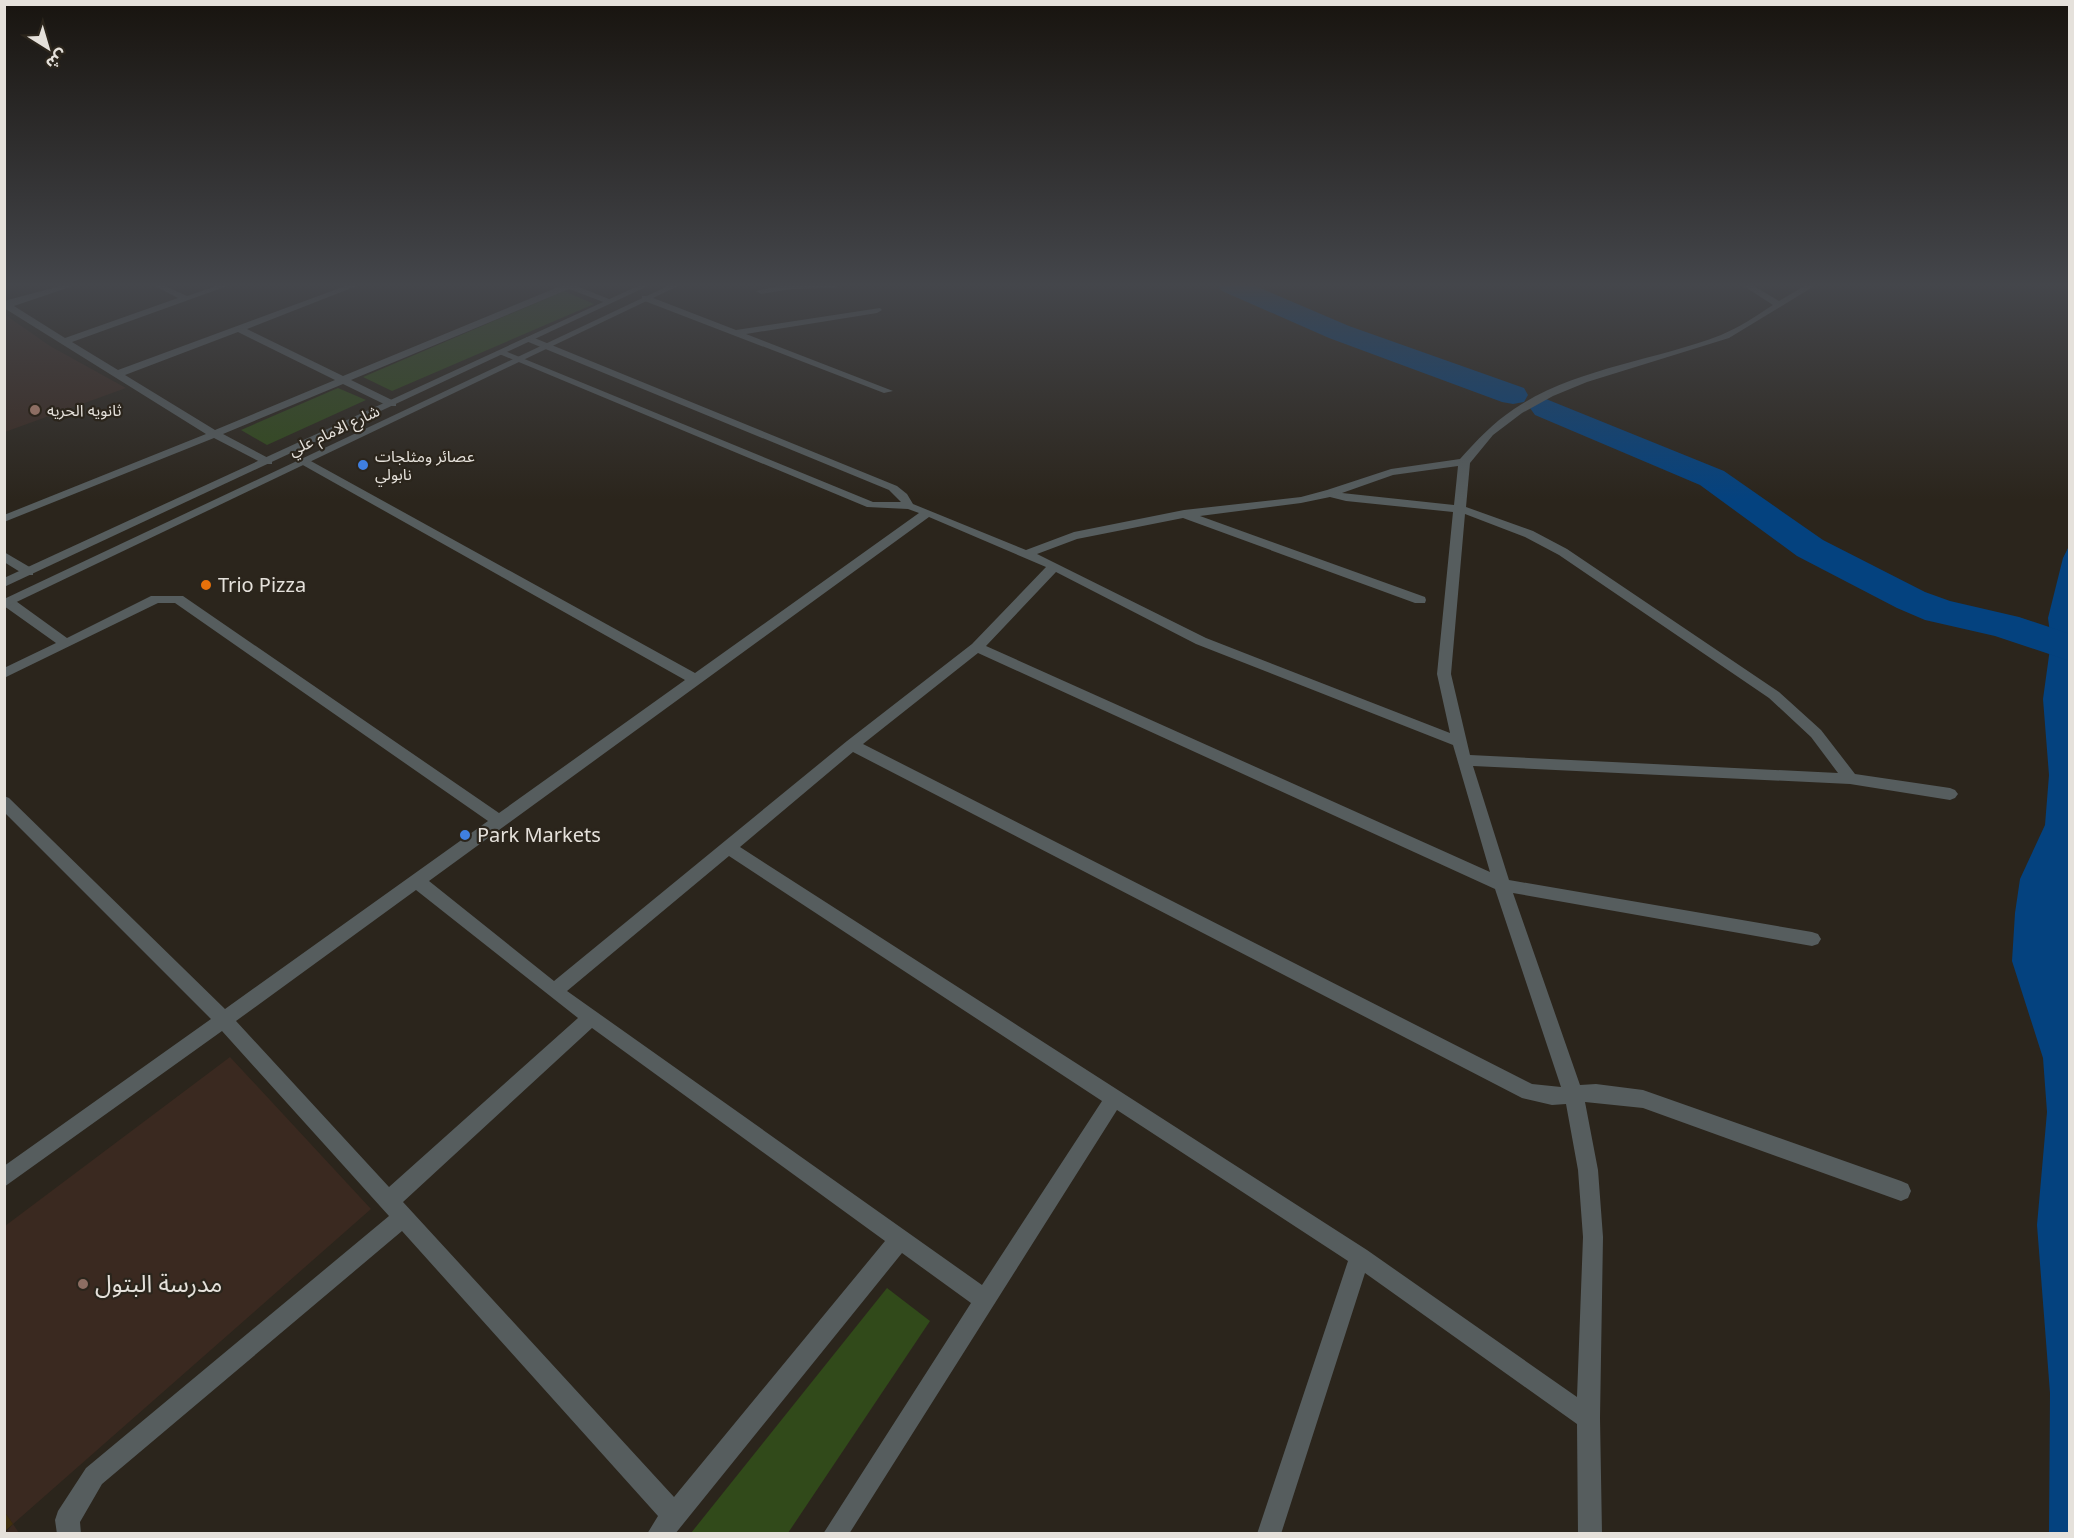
<svg xmlns="http://www.w3.org/2000/svg" width="2074" height="1538" font-family="'Noto Sans','Noto Sans Arabic',sans-serif">
<style>
.education{fill:#3a2920}
.green{fill:#314a1a}
.water{fill:#04427f}
.lines{fill:none;stroke-linecap:round;stroke-linejoin:round}
.river{fill:#04427f;fill-rule:evenodd}
.minor{fill:#565d5e;fill-rule:evenodd}
.tertiary{fill:#565d5e;fill-rule:evenodd}
.shaded-wall{fill:#41300e}
.education-dot{fill:#8d6e63;stroke:#2b251c;stroke-width:2}
.shop-dot{fill:#3f7fe0;stroke:#2b251c;stroke-width:2}
.food-dot{fill:#e8710a;stroke:#2b251c;stroke-width:2}
.labels{text-anchor:middle;stroke-width:4.5;stroke-linejoin:round;paint-order:stroke}
.far-poi-label{font-size:16px;fill:#e5e1db;stroke:#2b251c;text-anchor:start}
.far-street-label{font-size:16px;fill:#e5e1db;stroke:#2b251c}
.poi-label{font-size:20px;fill:#e5e1db;stroke:#2b251c;text-anchor:start}
.near-poi-label{font-size:24px;fill:#e5e1db;stroke:#2b251c;text-anchor:start}
</style>
<rect width="100%" height="100%" fill="#2b251c"/>
<g class="education">
<path d="M4,314L50,346L126,388L5,432Z"/>
<path d="M230,1057L371,1209L13,1524L19,1533H5L13,1524L4,1511L5,1226Z"/>
</g>
<g class="green">
<path d="M564,291L594,304L392,391L363,377Z"/>
<path d="M338,388L366,400L267,445L241,430Z"/>
<path d="M887,1288L930,1321L788,1533H691Z"/>
</g>
<path class="water" d="M2069,546L2070,1533L2049,1534L2050,1393L2037,1225L2047,1112L2043,1058L2012,961L2015,913L2020,879L2045,825L2049,775L2043,699L2051,641L2048,618L2063,558Z"/>
<g class="lines">
<g class="river">
<path d="M1218,285H1253L1349,326L1524,388L1528,395L1524,402L1513,404L1502,402L1329,338L1222,291Z"/>
<path d="M1546,399L1724,471L1823,540L1925,592L1950,601L2019,617L2070,634V661L1995,636L1925,620L1897,608L1797,556L1700,485L1535,415L1530,408L1535,401Z"/>
</g>
<g class="minor">
<path d="M64,285H76L14,306L65,338L178,298L153,285H163L187,296L219,285H230L72,342L118,370L348,285H359L247,329L343,376L563,285H574L614,301L606,303L569,289L351,380L396,402V406H388L343,384L223,434L272,460V464H264L214,438L4,522V515L206,434L4,308V301ZM238,332L335,380L215,430L125,375Z"/>
<path d="M784,285H839L835,288L792,289L761,294L756,291Z"/>
<path d="M1742,285H1752L1779,301L1806,285H1816L1729,338L1587,382L1553,396L1522,413L1493,435L1470,463L1466,507L1533,531L1567,549L1779,692L1821,730L1855,774L1950,788L1955,790L1958,794L1955,798L1950,800L1850,784L1473,766L1509,880L1812,932L1818,934L1821,939L1818,944L1812,946L1513,893L1580,1085L1596,1084L1643,1090L1901,1181L1908,1184L1911,1191L1908,1198L1901,1201L1643,1108L1585,1102L1598,1170L1603,1237L1600,1418L1602,1534H1578L1577,1424L1365,1273L1281,1534H1257L1348,1261L1117,1110L849,1534H823L971,1303L902,1253L675,1534H647L658,1516L402,1231L102,1484L80,1522L81,1534H57L55,1520L58,1511L86,1468L389,1216L222,1031L4,1187V1166L211,1019L4,812V796L9,798L225,1009L488,821L175,603H158L4,678V668L56,643L4,606V599H13L67,638L151,596H183L499,813L685,680L301,464V460H309L695,673L919,513L908,509L867,507L497,353L505,351L873,502H901L889,490L526,341V337H532L897,486L907,494L913,504L1026,550L1074,532L1184,510L1301,497L1327,490L1391,469L1460,459C1477,440 1493,423 1514,409C1575,368 1654,361 1721,335C1740,327 1756,316 1773,305ZM1458,466L1454,505L1342,493L1393,475ZM1330,497L1346,501L1453,512L1437,674L1450,733L1206,638L1037,554L1077,539L1183,518L1415,603H1425L1426,600L1425,597L1200,516L1301,503ZM1465,514L1525,537L1559,555L1769,698L1811,737L1838,773L1470,755L1451,674ZM929,517L1046,567L972,644L847,741L554,981L429,881ZM1056,572L1196,644L1453,745L1490,872L986,646ZM978,653L1495,889L1561,1087L1532,1084L863,744ZM853,752L1522,1098L1552,1105L1566,1104L1578,1170L1583,1237L1577,1397L1367,1250L740,847ZM729,856L1102,1101L982,1285L567,991ZM416,890L578,1018L389,1187L236,1021ZM592,1028L885,1241L674,1497L403,1202Z"/>
<path d="M642,296H648L736,330L880,308L882,310L877,313L746,334L893,391L884,393L642,300Z"/>
<path d="M4,552L33,569V575H25L4,562Z"/>
</g>
<g class="tertiary">
<path d="M640,285H650L4,587V578Z"/>
<path d="M670,285H680L4,608V599Z"/>
</g>
</g>
<path class="shaded-wall" d="M4,1511L13,1524L4,1532Z"/>
<linearGradient id="sky" x2="0" y2="1"><stop stop-color="#18140f"/><stop offset="0.57" stop-color="#44464b"/><stop offset="1" stop-color="#44464b" stop-opacity="0"/></linearGradient>
<rect width="2074" height="500" fill="url(#sky)"/>
<g class="education-dot">
<circle cx="35" cy="410" r="6"/>
<circle cx="83" cy="1284" r="6"/>
</g>
<g class="shop-dot">
<circle cx="363" cy="465" r="6"/>
<circle cx="465" cy="835" r="6"/>
</g>
<circle class="food-dot" cx="206" cy="585" r="6"/>
<g class="labels">
<g class="far-poi-label">
<text x="47" y="416">ثانويه الحريه</text>
<text x="375" y="462">عصائر ومثلجات<tspan x="375" dy="18">نابولي</tspan></text>
</g>
<g class="far-street-label">
<text transform="translate(334 430) rotate(-25)" y="6">شارع الامام علي</text>
</g>
<g class="poi-label">
<text x="218" y="592">Trio Pizza</text>
<text x="477" y="842">Park Markets</text>
</g>
<g class="near-poi-label">
<text x="95" y="1292">مدرسة البتول</text>
</g>
</g>
<rect width="2074" height="1538" fill="none" stroke="#e5e1db" stroke-width="12"/>
<g transform="translate(48 48) rotate(143)" stroke="#2b251c" stroke-width="4.5" paint-order="stroke">
<path d="M0-4.5L10 22L0 15L-10 22Z" fill="#e5e1db"/>
<text y="-9" font-size="16" font-weight="bold" text-anchor="middle" fill="#e5e1db">ش</text>
</g>
</svg>
